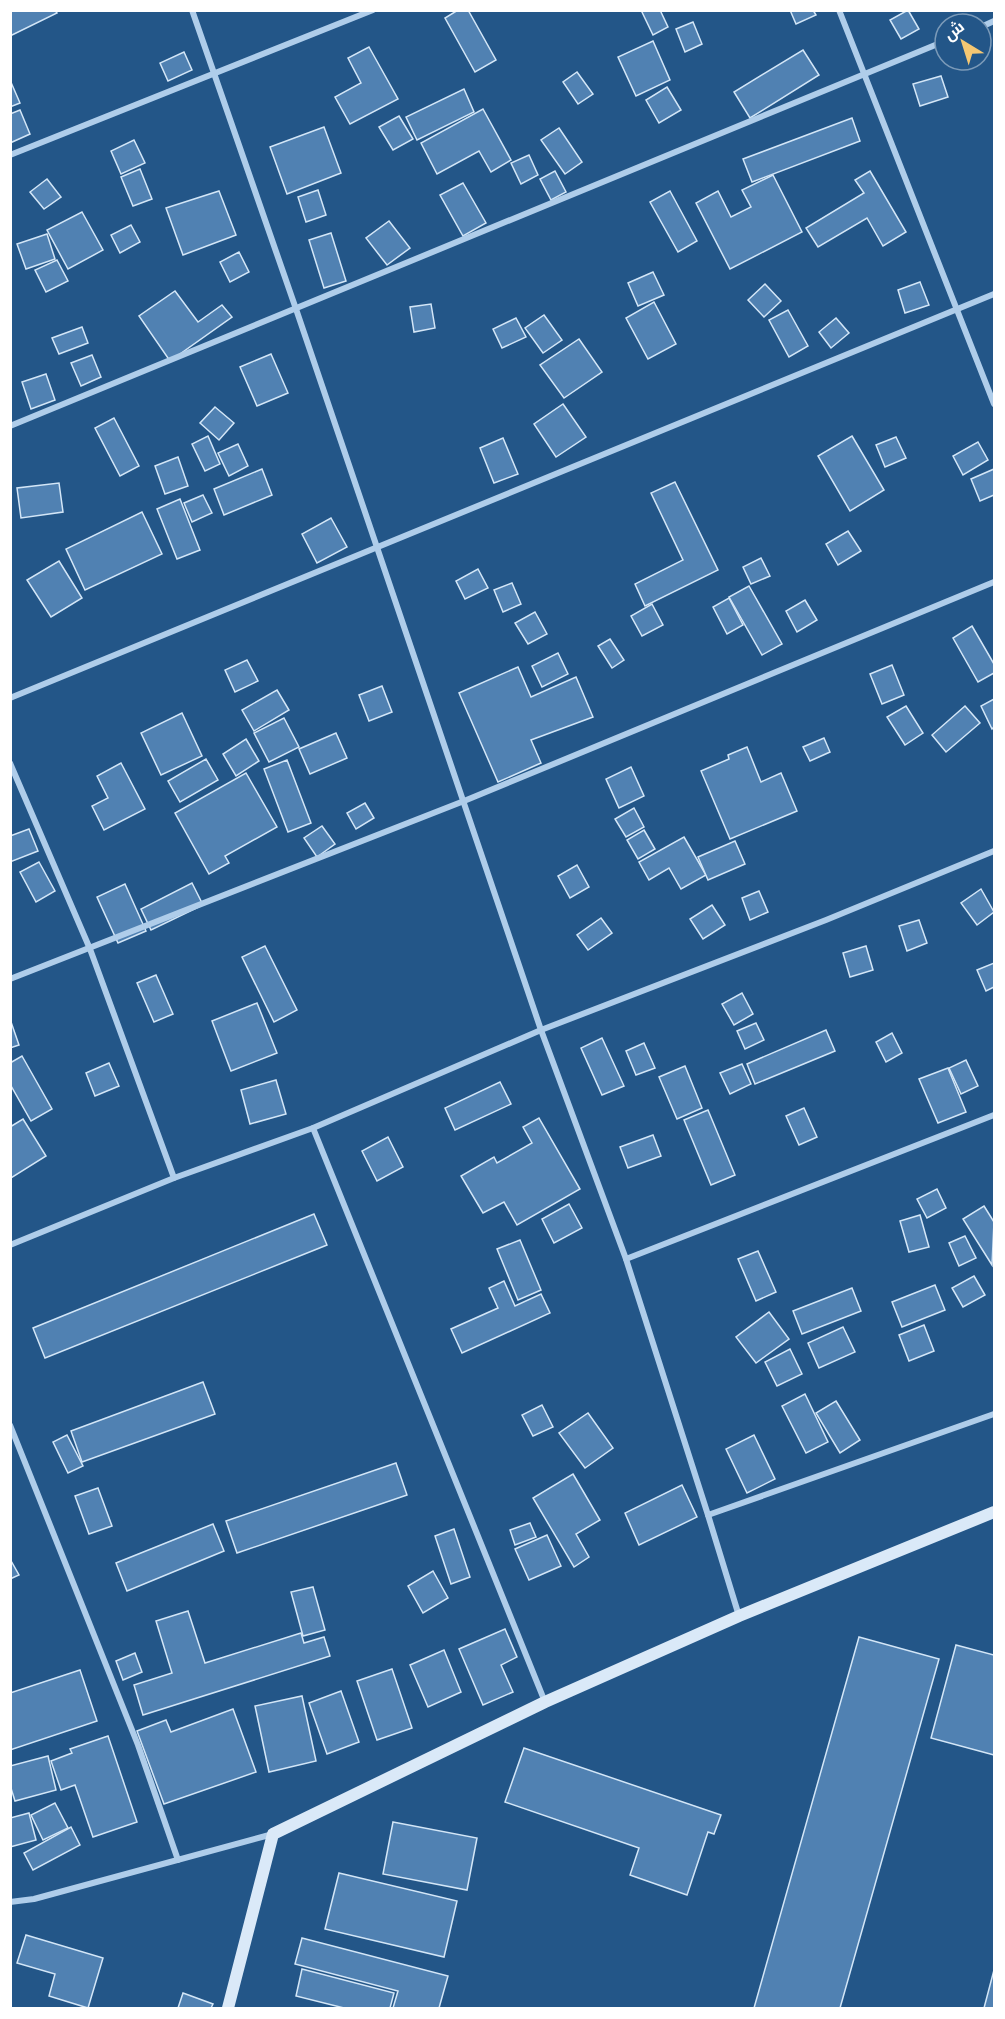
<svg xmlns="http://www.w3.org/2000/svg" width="1005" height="2019" font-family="'Work Sans',Cairo,sans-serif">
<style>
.building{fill:#5081b2;stroke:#d3e6f7;stroke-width:1.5}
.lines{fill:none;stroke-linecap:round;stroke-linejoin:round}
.minor{stroke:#afcdea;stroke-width:6}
.secondary{stroke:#dae9f8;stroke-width:12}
</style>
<rect width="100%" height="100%" fill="#235688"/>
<g class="building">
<path d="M10,10H55L57,13L10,36Z"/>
<path d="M458,10H468L496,60L475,72L445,18Z"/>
<path d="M641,10H660L668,27L653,35Z"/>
<path d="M790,10H813L816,15L796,24Z"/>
<path d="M908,10L919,29L901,39L890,20Z"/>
<path d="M693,22L702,44L685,52L676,29Z"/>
<path d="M653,41L670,80L636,96L618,57Z"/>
<path d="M369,47L398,99L350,124L335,97L361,83L348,58Z"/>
<path d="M803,50L819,75L750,118L734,92Z"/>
<path d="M184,52L192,70L168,81L160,63Z"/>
<path d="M577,72L593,94L578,104L563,82Z"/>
<path d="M941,76L948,97L920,106L913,84Z"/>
<path d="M10,80L20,103L10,107Z"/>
<path d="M667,87L681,110L659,123L646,100Z"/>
<path d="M464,89L474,112L417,140L406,117Z"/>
<path d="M483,109L511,160L491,172L479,151L437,174L421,143Z"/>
<path d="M20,110L30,134L10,143V114Z"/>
<path d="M399,116L413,139L393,150L379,127Z"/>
<path d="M852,118L860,141L752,182L743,159Z"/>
<path d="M324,127L341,173L287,194L270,147Z"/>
<path d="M559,128L582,162L565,174L541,140Z"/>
<path d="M134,140L145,163L121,174L111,151Z"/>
<path d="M529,155L538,175L521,184L511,163Z"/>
<path d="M140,169L152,199L133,206L121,177Z"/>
<path d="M555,171L566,192L551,200L540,179Z"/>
<path d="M870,171L906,232L883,246L867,218L818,247L806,228L864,193L855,180Z"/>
<path d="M773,175L802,232L730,269L696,203L718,191L731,217L751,207L742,190Z"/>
<path d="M47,179L61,197L44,209L30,192Z"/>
<path d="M463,183L486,223L463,236L440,195Z"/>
<path d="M318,190L326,215L306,222L298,197Z"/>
<path d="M219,191L236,235L183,255L166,208Z"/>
<path d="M670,191L697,241L678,252L650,202Z"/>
<path d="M82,212L103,250L68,269L47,230Z"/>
<path d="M389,221L410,248L387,265L366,238Z"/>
<path d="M131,225L140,242L120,253L111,235Z"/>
<path d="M331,233L346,281L324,288L309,240Z"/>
<path d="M47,234L55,259L26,269L17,244Z"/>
<path d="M239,252L249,272L230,282L220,262Z"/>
<path d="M57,260L68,281L46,292L35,270Z"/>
<path d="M653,272L664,295L638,306L628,283Z"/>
<path d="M920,282L929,305L905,313L898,290Z"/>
<path d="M765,284L781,301L764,317L748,300Z"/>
<path d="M175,291L198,322L222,305L232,317L170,361L139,316Z"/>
<path d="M654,302L676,344L648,359L626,318Z"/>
<path d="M431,304L435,328L414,332L410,307Z"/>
<path d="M788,310L808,346L789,357L769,320Z"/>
<path d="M544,315L562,340L543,353L525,328Z"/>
<path d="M516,318L526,337L502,348L493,329Z"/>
<path d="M836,318L849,333L831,348L819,332Z"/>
<path d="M82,327L88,343L59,354L52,338Z"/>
<path d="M579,339L602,372L564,398L540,365Z"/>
<path d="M271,354L288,393L257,406L240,367Z"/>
<path d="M92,355L101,377L81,386L71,363Z"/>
<path d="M46,374L55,400L31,409L22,382Z"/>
<path d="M563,404L586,437L556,457L534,424Z"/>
<path d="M215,407L234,423L219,440L200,423Z"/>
<path d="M114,418L139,466L120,476L95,428Z"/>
<path d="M208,436L220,464L205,471L192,444Z"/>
<path d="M852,436L884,490L850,511L818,456Z"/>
<path d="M896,437L906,458L885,467L876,445Z"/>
<path d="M503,438L518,474L494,483L480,448Z"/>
<path d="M978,442L988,460L963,475L953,456Z"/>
<path d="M238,444L248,466L229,476L218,453Z"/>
<path d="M178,457L188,486L165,494L155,466Z"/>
<path d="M262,469L272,495L224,515L214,489Z"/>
<path d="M994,469V495L980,501L971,479Z"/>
<path d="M675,482L718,570L645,606L635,584L683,560L651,493Z"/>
<path d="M59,483L63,512L21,518L17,488Z"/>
<path d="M203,495L212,513L192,522L184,503Z"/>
<path d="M180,499L200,550L177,559L157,509Z"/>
<path d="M142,512L162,554L85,590L66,549Z"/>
<path d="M331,518L347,547L317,563L302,534Z"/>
<path d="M848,531L861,551L838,565L826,544Z"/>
<path d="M761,558L770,576L751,584L743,567Z"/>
<path d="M59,561L82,598L51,617L27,580Z"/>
<path d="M478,569L488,588L465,599L456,581Z"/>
<path d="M512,583L521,604L503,612L494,590Z"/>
<path d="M749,586L782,644L762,655L729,597Z"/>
<path d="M729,598L743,625L727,634L713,607Z"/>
<path d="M805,600L817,620L797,632L786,611Z"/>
<path d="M652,604L663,625L642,636L631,616Z"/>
<path d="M535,612L547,634L528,644L515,623Z"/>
<path d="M972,626L994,664V673L978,682L953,638Z"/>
<path d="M610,639L624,660L612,668L598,646Z"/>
<path d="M558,653L568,674L542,687L532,666Z"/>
<path d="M247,660L258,681L235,692L225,670Z"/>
<path d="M892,665L904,695L882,704L870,674Z"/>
<path d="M518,667L531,697L576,677L593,717L531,740L541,763L498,782L459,693Z"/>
<path d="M382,686L392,712L369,721L359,695Z"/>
<path d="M277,690L289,710L254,731L242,710Z"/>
<path d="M994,699V727L992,729L981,706Z"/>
<path d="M906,706L923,733L905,745L887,717Z"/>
<path d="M965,706L980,723L946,752L932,735Z"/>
<path d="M182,713L202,756L161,775L141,733Z"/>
<path d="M284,718L299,747L269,762L254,733Z"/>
<path d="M336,733L347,758L310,774L299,749Z"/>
<path d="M824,738L830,752L810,761L803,747Z"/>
<path d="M246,739L259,761L236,776L223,754Z"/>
<path d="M747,747L761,782L781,773L797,811L730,839L701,771L729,759L728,755Z"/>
<path d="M206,759L218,780L180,802L168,781Z"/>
<path d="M287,760L311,823L288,832L264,769Z"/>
<path d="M121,763L145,809L104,830L92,806L108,798L97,776Z"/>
<path d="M631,767L644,796L619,808L606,779Z"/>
<path d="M246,773L277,827L225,856L229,863L209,874L175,813Z"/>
<path d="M365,803L374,818L356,829L347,813Z"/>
<path d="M634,808L644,827L626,837L615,819Z"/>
<path d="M322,826L335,844L317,857L304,838Z"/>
<path d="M29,829L38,851L10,862V836Z"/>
<path d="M644,830L655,849L638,859L627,840Z"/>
<path d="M684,837L706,875L681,889L669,868L649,880L639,862Z"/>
<path d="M735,841L745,864L708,880L698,857Z"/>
<path d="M39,862L55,891L36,902L20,872Z"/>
<path d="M577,865L589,887L570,898L558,876Z"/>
<path d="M192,883L203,905L151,930L141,909Z"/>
<path d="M125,884L146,931L118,943L97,897Z"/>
<path d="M981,889L994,912L977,925L961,903Z"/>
<path d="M759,891L768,912L750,920L742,898Z"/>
<path d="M712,905L725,925L703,939L690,919Z"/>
<path d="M601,918L612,933L588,950L577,935Z"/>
<path d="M919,920L927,943L907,951L899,926Z"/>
<path d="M265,946L297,1010L274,1022L242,957Z"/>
<path d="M866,946L873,970L850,977L843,953Z"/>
<path d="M994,963V987L986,991L977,970Z"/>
<path d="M156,975L173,1014L154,1022L137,983Z"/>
<path d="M742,993L753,1014L734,1025L722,1004Z"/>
<path d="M257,1003L277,1053L231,1071L212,1021Z"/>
<path d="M10,1019L19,1045L10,1048Z"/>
<path d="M756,1023L764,1040L745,1049L737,1031Z"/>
<path d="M826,1030L835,1051L755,1084L747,1064Z"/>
<path d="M892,1033L902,1053L886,1062L876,1042Z"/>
<path d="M602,1038L624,1086L602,1095L581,1048Z"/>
<path d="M644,1043L655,1068L636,1075L626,1051Z"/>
<path d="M22,1056L52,1109L31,1121L10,1084V1063Z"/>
<path d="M966,1060L978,1086L961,1094L949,1068Z"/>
<path d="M109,1063L119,1086L95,1096L86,1073Z"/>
<path d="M742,1064L751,1084L730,1094L720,1073Z"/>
<path d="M685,1066L702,1108L677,1119L659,1077Z"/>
<path d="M948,1068L966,1112L938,1123L919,1079Z"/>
<path d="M276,1080L286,1114L250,1124L241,1090Z"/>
<path d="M500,1082L511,1104L455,1130L445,1108Z"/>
<path d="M804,1108L817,1137L799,1145L786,1116Z"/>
<path d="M708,1110L735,1175L711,1185L684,1120Z"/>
<path d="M539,1118L580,1189L517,1225L504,1202L483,1213L461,1176L494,1157L497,1163L532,1143L523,1127Z"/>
<path d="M23,1119L46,1156L11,1178L10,1127Z"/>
<path d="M653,1135L661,1156L628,1168L620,1147Z"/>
<path d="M388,1137L403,1167L377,1181L362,1151Z"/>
<path d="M937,1189L946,1208L927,1218L917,1199Z"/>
<path d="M569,1204L582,1228L554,1243L542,1219Z"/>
<path d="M984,1206L994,1222L992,1265L963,1219Z"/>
<path d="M314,1214L327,1245L45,1358L33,1328Z"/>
<path d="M920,1215L929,1247L909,1252L900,1221Z"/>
<path d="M965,1236L976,1258L959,1266L949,1243Z"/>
<path d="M520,1240L541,1290L518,1300L497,1249Z"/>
<path d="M758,1251L776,1292L756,1301L738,1259Z"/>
<path d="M974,1276L985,1295L963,1307L952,1288Z"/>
<path d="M504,1281L515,1306L541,1294L550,1313L462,1353L451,1329L498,1308L489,1288Z"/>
<path d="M935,1285L945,1310L902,1327L892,1302Z"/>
<path d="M852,1288L861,1311L802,1334L793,1311Z"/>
<path d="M769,1312L789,1339L756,1363L736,1337Z"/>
<path d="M924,1325L934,1351L909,1361L899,1335Z"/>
<path d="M843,1327L855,1352L819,1368L808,1343Z"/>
<path d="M790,1349L802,1374L777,1386L765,1362Z"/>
<path d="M203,1382L215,1414L82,1462L71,1431Z"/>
<path d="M805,1394L828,1442L806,1453L782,1406Z"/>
<path d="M836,1401L860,1440L840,1453L816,1413Z"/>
<path d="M542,1405L553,1427L533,1436L522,1415Z"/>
<path d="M588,1413L613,1448L585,1468L559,1433Z"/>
<path d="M67,1435L83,1466L68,1473L53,1442Z"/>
<path d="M754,1435L775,1479L747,1493L726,1449Z"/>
<path d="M396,1463L407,1495L237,1553L226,1521Z"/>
<path d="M573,1474L600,1520L576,1534L589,1557L574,1567L533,1498Z"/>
<path d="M682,1485L697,1517L639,1545L625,1513Z"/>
<path d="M98,1488L112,1526L89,1534L75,1496Z"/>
<path d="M530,1523L536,1537L515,1545L510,1530Z"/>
<path d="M213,1524L224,1551L127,1591L116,1563Z"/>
<path d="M454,1529L470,1577L451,1584L435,1536Z"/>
<path d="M547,1535L561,1566L529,1580L515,1549Z"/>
<path d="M10,1559L19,1575L10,1579Z"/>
<path d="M433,1571L448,1598L423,1613L408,1586Z"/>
<path d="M313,1587L325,1630L303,1636L291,1592Z"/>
<path d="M188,1611L205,1663L301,1633L304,1643L324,1637L330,1656L143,1715L134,1685L172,1673L156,1621Z"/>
<path d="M505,1629L517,1657L501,1665L513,1692L483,1705L459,1649Z"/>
<path d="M859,1637L939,1659L840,2008H754Z"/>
<path d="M956,1645L994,1655V1755L931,1738Z"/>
<path d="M444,1650L461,1692L428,1707L410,1665Z"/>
<path d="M135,1653L142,1672L123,1680L116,1661Z"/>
<path d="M392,1669L412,1728L377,1740L357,1681Z"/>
<path d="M80,1670L97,1721L10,1750V1693Z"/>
<path d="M341,1691L359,1742L327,1754L309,1703Z"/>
<path d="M302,1696L316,1761L269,1772L255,1706Z"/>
<path d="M233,1709L256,1772L164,1804L137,1731L166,1720L171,1732Z"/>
<path d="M108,1736L137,1822L93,1837L75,1785L61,1790L51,1761L72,1753L70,1749Z"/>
<path d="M524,1748L721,1815L714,1834L708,1832L687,1895L630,1875L639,1848L505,1802Z"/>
<path d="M48,1756L56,1790L15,1801L10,1785V1766Z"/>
<path d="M55,1803L68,1828L43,1840L31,1815Z"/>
<path d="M29,1813L36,1840L10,1847V1818Z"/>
<path d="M393,1822L477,1838L467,1890L383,1874Z"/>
<path d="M71,1827L80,1845L33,1870L24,1853Z"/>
<path d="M339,1873L457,1901L444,1957L325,1929Z"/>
<path d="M26,1935L103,1958L88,2008L49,1996L55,1974L17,1963Z"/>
<path d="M302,1938L448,1976L439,2008H393L398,1991L295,1964Z"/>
<path d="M302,1969L394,1993L390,2008H344L296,1996Z"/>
<path d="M994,1970V2008H984Z"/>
<path d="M183,1993L213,2004L211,2008H178Z"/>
</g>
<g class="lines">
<g class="minor">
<path d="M192,10L296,309L541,1030L626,1259L708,1515L994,1414"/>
<path d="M839,10L994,404"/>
<path d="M981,27L994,21"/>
<path d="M10,155L373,10"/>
<path d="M10,426L945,41"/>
<path d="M10,698L994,294"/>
<path d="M10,763L90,949L174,1178"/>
<path d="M10,979L464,801L994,582"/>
<path d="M313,1128L545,1702"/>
<path d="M10,1245L174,1178L313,1128L541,1030L826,920L994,851"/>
<path d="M626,1259L994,1115"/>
<path d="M10,1425L138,1745L178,1860"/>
<path d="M708,1515L739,1616"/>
<path d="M10,1902L34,1899L273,1834"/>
</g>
<path class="secondary" d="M228,2008L273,1834L545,1702L739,1616L994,1512"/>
</g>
<rect width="1005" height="2019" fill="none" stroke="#ffffff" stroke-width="24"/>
<g transform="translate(963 42) rotate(322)"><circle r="28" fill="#235688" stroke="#7b9ab8" stroke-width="1.5"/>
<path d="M0-4.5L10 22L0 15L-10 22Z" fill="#f5c772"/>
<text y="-9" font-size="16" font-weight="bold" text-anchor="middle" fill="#ffffff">ش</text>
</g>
</svg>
